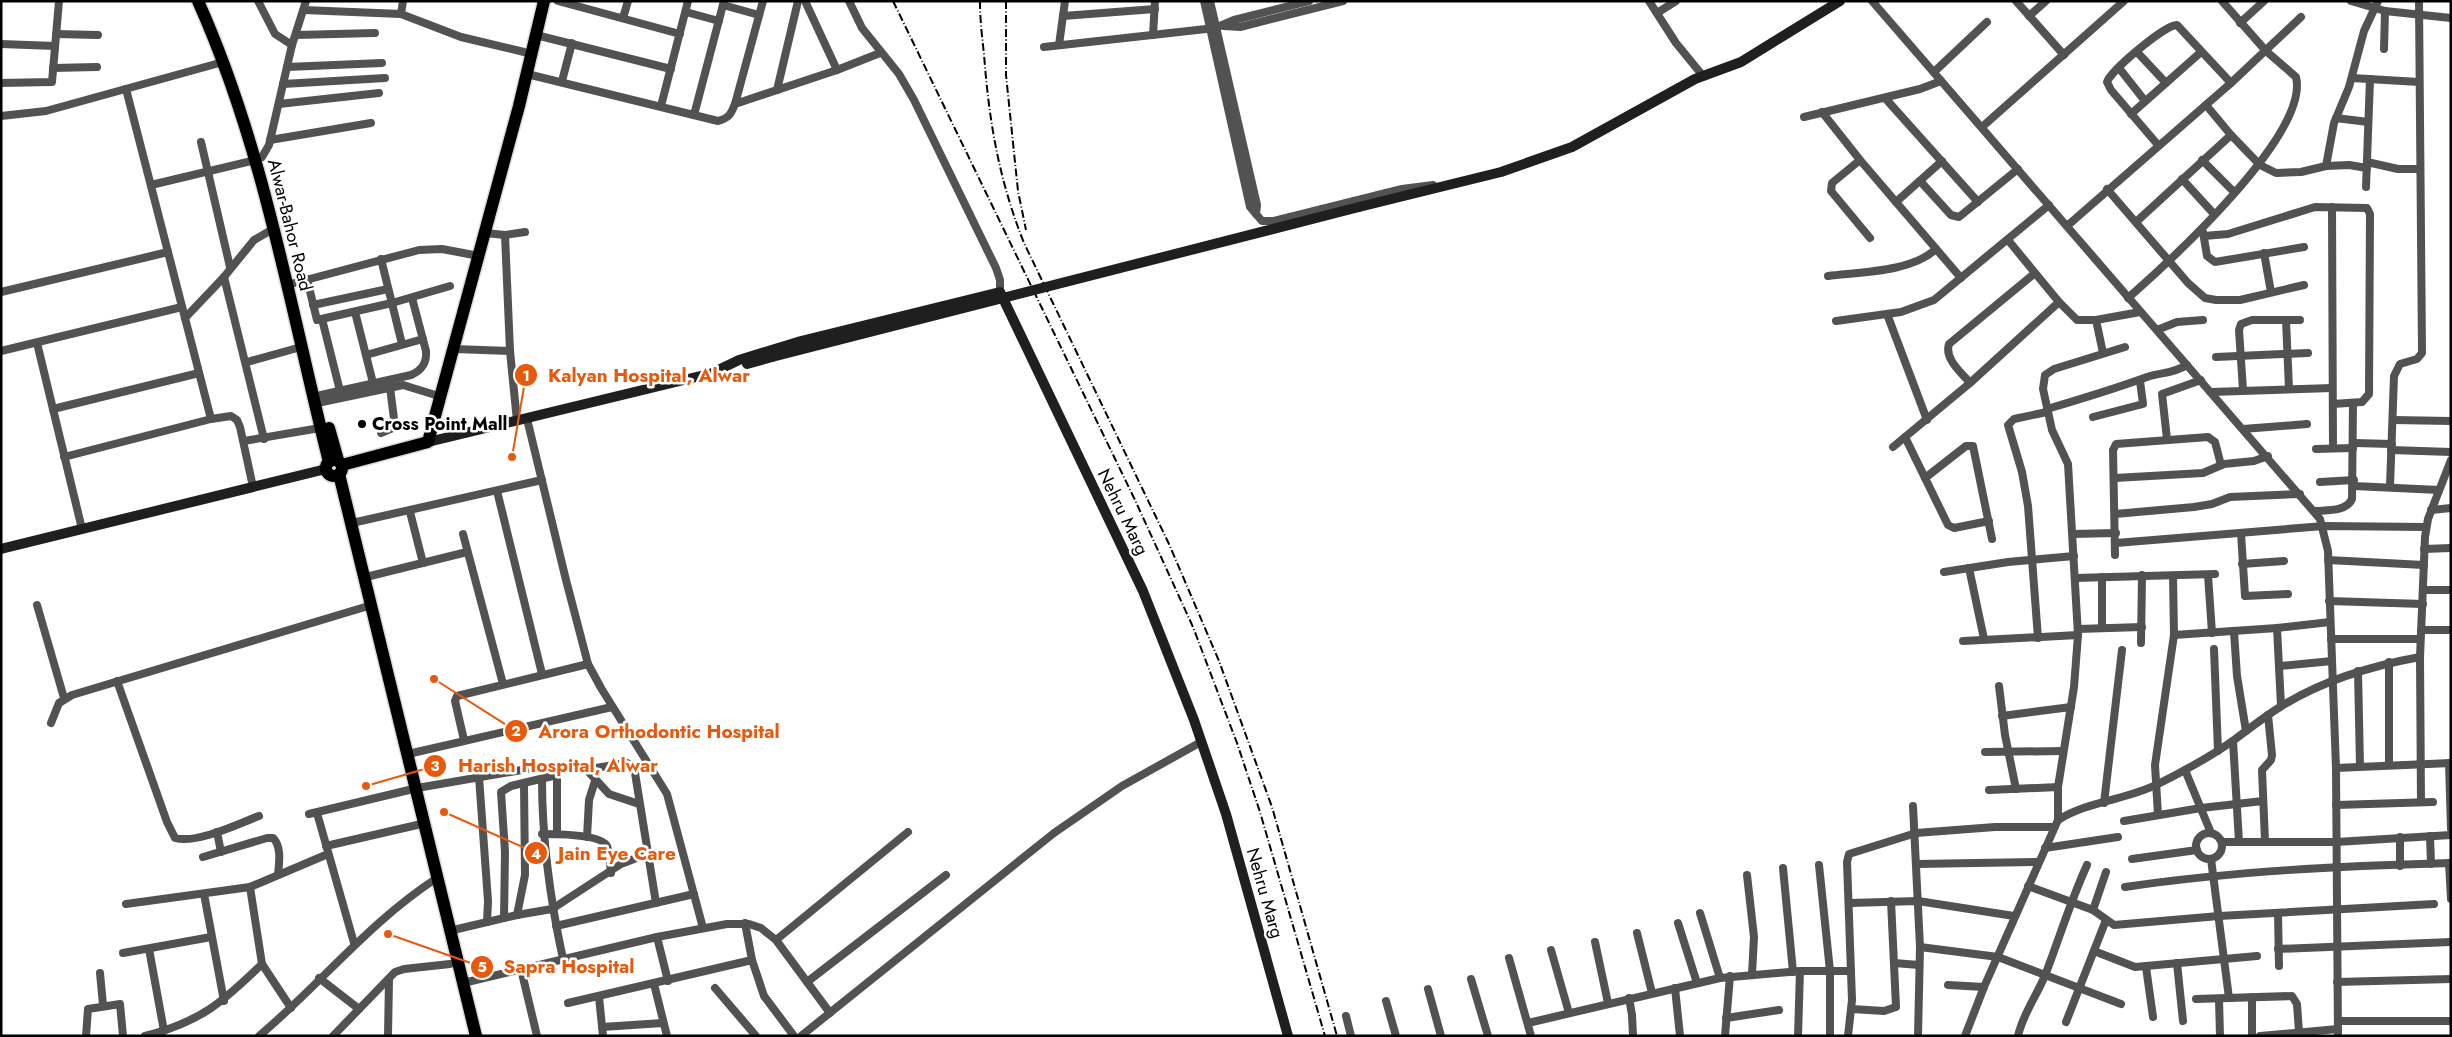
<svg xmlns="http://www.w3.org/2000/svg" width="2452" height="1037" font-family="Jost,sans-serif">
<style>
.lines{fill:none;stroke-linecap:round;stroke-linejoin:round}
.primary-casing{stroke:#dbdbdb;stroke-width:15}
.street{stroke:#525252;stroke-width:8}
.secondary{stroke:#1f1f1f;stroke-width:10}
.primary{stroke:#000;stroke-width:12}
.rail{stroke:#000;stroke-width:2;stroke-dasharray:8 2.5 1 2.5;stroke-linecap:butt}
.secondary-bridge{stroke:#1f1f1f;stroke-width:10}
.poi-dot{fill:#000;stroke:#fff;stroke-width:2}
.labels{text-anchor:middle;stroke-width:5;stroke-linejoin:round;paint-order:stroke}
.street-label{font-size:18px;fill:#000;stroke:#fff}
.poi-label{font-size:18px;font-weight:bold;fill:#000;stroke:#fff;text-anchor:start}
.leader{fill:none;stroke:#e8590c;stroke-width:2}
.callout-dot{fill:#e8590c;stroke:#fff;stroke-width:2}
.mark-label{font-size:15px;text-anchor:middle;font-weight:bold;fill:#fff}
.callout-label{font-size:19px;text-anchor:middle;font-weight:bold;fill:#e8590c;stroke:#fff;stroke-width:5;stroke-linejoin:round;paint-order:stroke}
</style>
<rect width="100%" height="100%" fill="#fff"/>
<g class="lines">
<defs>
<g id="primary">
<path d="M198,1C264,148 290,307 329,462"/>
<path d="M329,428L338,460"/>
<circle cx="334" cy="468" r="8"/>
<path d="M342,465L428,442L519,106L544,1"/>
<path d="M339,474L476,1036"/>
</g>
</defs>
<use href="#primary" class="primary-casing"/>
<g class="street">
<path d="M258,1L275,34L292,45"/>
<path d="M558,1L680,34"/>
<path d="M805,1L837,70"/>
<path d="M849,1L862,28L899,74L914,100L996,268L1000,280V292"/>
<path d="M1204,1L1250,207L1262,221H1274L1402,189L1433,185"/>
<path d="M1210,1L1257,205L1256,214"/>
<path d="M1649,1L1676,43L1703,76"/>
<path d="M1872,1L2320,519L2328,551L2336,768L2338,1036"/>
<path d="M2016,1L2064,55"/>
<path d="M2351,1L2385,11L2451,18"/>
<path d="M723,5L759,15"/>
<path d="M304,10L401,14L461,37L524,52"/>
<path d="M686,12L719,21"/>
<path d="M1657,13L1676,1"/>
<path d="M401,14L403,1"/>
<path d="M1063,16L1155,9"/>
<path d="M2029,16L2046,1"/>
<path d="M623,18L628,1"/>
<path d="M2240,23L2264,1"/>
<path d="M1224,26L1240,27L1343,1"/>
<path d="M56,34L98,35"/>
<path d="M296,35L375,33"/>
<path d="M536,35L671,69"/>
<path d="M1153,35L1155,1"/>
<path d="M1,44L55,46"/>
<path d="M1059,45L1065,1"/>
<path d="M1044,47L1215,28L1234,20L1309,1"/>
<path d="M2384,49L2385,11"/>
<path d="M2137,52L2166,83"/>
<path d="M287,67L382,63"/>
<path d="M53,68L97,67"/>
<path d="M2119,68L2145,101"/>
<path d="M1934,72L1987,22"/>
<path d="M527,74L718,121C729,118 731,114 735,104L837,70L880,53"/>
<path d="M2352,78L2419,82"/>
<path d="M562,81L572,43"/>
<path d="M1,83L52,82L59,1"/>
<path d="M283,84L385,78"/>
<path d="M126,89L211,419"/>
<path d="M777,90L798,1"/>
<path d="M1885,98L1978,202"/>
<path d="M279,104L379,93"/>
<path d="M735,104L763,1"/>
<path d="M2206,105L2231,135L2260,165L2276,173L2301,172L2326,166L2349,165L2367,168"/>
<path d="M661,106L688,1"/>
<path d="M1822,112L1860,160L1961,278"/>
<path d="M2131,114L2201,52"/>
<path d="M694,115L724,1"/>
<path d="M1,116L46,111L223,62"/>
<path d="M1804,117L1920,89L1941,81"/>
<path d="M2336,118L2368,122"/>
<path d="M1982,127L2124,1"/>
<path d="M270,140L371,123"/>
<path d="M201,142L230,267"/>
<path d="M2158,145L2111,90L2107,82C2111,70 2166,24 2177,25L2231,83"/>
<path d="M262,157L269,145L292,45L306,1"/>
<path d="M1860,160L1832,183L1831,191L1870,238"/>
<path d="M2202,160L2234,192"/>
<path d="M2367,162L2398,169H2420"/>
<path d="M2326,166L2334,123L2349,87L2364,31L2378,1"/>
<path d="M2182,179L2214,214"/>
<path d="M1920,181L1951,215L1959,217L2018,169"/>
<path d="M151,185L256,160"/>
<path d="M2366,187L2370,79"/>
<path d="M2107,189L2188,283L2205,298L2216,300H2240L2304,285"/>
<path d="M1896,202L1942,161"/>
<path d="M2332,207L2333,448"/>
<path d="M2136,222L2231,135"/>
<path d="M2067,226L2231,83L2301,17"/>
<path d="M2203,232L2207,256L2215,262L2304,247"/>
<path d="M485,233L505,235L525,232"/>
<path d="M505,235L510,351L517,421"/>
<path d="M2204,236L2228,234L2315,207L2367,208L2370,214L2369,394L2362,402L2333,404"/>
<path d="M2008,240L2059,302L2077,320H2096L2140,312"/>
<path d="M2264,253L2271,292"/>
<path d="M381,259L402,344"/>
<path d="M1828,276C1860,272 1912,272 1936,249"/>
<path d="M224,277L264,439"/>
<path d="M307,279L317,320L392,303L450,286"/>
<path d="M287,285L419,250L442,249L479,256"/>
<path d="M1,292L168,252"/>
<path d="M2128,298C2169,262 2310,134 2296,77L2266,51L2222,1"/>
<path d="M313,305L388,289"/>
<path d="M355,312L373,383"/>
<path d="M1887,314L1927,420"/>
<path d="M185,318L224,277L254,240L273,229"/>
<path d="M322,319L340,391"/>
<path d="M2096,320L2103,353"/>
<path d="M2286,320L2289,389"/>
<path d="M1836,321L1901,312L1934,300L2049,205"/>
<path d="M2157,330L2177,322L2203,320"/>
<path d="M37,343L82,529"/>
<path d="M454,349L510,351"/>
<path d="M1,351L182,307"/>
<path d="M366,355L423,339"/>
<path d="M2216,357L2308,353"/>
<path d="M247,362L301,347"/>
<path d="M1970,383C1962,373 1944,359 1949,344L2035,273"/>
<path d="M2243,390L2239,330L2241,324L2252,320H2300"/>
<path d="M2211,392L2332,388"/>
<path d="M321,395L411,375C422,370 427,363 426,351L412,298"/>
<path d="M322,402L403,385L442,397"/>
<path d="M53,409L199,373"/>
<path d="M2047,409C2081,399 2114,389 2147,377C2162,372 2172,374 2187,365"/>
<path d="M2093,417L2143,404L2140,381"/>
<path d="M527,419L566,580L588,664L601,688L667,794L703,928"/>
<path d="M2393,420L2451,421"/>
<path d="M2243,429L2307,424"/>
<path d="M381,433L395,427L390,387"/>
<path d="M1905,437L1948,525L1954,528L1989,521"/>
<path d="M2167,439L2162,394L2201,380"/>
<path d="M244,441L320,428"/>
<path d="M2354,443L2392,444"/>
<path d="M1893,447L1970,383L2059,302"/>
<path d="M2316,449L2353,448"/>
<path d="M2391,450L2451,452"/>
<path d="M64,457L211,419L231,416L237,420L240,427L253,487"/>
<path d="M1925,478L1966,446H1973L1992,539"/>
<path d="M2115,478L2203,473L2224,464L2254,461L2268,456"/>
<path d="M2320,482L2354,480"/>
<path d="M2354,486L2439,490"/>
<path d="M2390,486L2394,376L2400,364L2417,359L2422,353L2419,1"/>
<path d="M497,491L542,674"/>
<path d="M2431,510L2451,508"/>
<path d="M2315,511C2327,510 2346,512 2352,499L2353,403"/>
<path d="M410,512L423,563"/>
<path d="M2115,514L2194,507L2212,504L2230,497L2300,494"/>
<path d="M352,523L542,480"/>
<path d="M2241,533L2245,596L2288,594"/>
<path d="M463,534L503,684"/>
<path d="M2073,534L2116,533"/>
<path d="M2116,543L2324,526L2426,527"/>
<path d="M2424,549L2451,548"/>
<path d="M2115,555L2113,450L2116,444L2208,437L2215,442L2221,465"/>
<path d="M2328,560L2424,565"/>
<path d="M2242,564L2284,561"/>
<path d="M1969,568L1984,639"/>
<path d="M1944,572L2008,562L2074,556"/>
<path d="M2208,575L2212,633"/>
<path d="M366,577L467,552"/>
<path d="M2076,578L2215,574"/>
<path d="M2423,590H2451"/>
<path d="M2329,601L2423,604"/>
<path d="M37,605L64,698"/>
<path d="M2102,628V577"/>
<path d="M2277,628L2281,706"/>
<path d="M2078,629L2142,627"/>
<path d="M2421,630H2451"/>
<path d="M2234,632L2237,676L2246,731"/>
<path d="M2174,635L2277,628L2330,622"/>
<path d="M2038,638L2028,506L2022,472L2008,425L2014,419L2047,412"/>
<path d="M2331,639H2420"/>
<path d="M1963,641L2078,635"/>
<path d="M2141,643L2142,575"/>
<path d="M2214,649L2218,751"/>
<path d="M2389,662V765"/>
<path d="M2280,666L2332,661"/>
<path d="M2358,671L2360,766"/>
<path d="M117,681L167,822L175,838C197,844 238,824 259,816"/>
<path d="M1999,686L2005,735L2016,789"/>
<path d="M2002,716L2071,707"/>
<path d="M51,723L59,703L72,695L365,607"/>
<path d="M464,740L455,701L457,696L588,664"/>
<path d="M2233,741L2239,842"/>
<path d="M1985,752L2063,751"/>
<path d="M408,754L612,707"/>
<path d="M2449,763L2451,829"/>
<path d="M585,768L609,794L639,804"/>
<path d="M2336,768L2451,763"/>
<path d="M2185,770L2211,833"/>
<path d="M479,777L488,901L487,922"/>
<path d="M542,779C542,840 550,899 563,959"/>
<path d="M417,788L539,767L589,769L627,763L632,766L635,773L656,903"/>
<path d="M1989,790L2058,787"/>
<path d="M2421,802L2420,657L2425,537L2428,519L2451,460"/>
<path d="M2104,803L2122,650"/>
<path d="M2336,805L2433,802"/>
<path d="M1913,806L1920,947L1918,1036"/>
<path d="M317,813L354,943"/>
<path d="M309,814L409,790"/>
<path d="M2158,815L2155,765L2174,635L2173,576"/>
<path d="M2058,820V787L2074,687L2078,635L2068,464L2052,430L2043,389L2045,375L2054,369L2125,347"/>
<path d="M2124,821L2201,808L2263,801"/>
<path d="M217,832L221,852"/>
<circle cx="2209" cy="846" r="13"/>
<path d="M542,834C555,834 601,834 607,846C610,853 610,865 611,873"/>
<path d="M557,834V771"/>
<path d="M2430,836L2431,864"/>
<path d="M587,837L589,800L595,781"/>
<path d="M2400,837V866"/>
<path d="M2265,841L2262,770L2271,760L2272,755L2268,715"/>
<path d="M2222,842H2336L2451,835"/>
<path d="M326,846L417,825"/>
<path d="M2045,848L2118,837"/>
<path d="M203,857L267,838H273C282,846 279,864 278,875"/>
<path d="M2132,859L2197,850"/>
<path d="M2211,859L2229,998"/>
<path d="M2449,863L2451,899"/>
<path d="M1917,864L2037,862"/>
<path d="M1819,865L1830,971V1036"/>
<path d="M1783,868L1793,972"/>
<path d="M1747,875L1754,937L1752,974"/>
<path d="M2028,886L2093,910L2114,925L2219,916L2434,904"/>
<path d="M250,887L328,854"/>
<path d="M2125,887C2233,871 2342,866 2451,863"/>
<path d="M204,894L224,1001"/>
<path d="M1850,903L1918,901L2014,916"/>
<path d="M126,904L250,887L262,964L291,1008"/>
<path d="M2093,910L2106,872"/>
<path d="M1700,913L1720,978"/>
<path d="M2278,913L2279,966"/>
<path d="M517,915L525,875L524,784"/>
<path d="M504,918L505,852L501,792L511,786L557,775"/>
<path d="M745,923L752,960L764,996L794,1036"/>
<path d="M1678,923L1697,983"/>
<path d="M556,926L694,894"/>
<path d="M449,931L517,915L552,909L621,864L647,854"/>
<path d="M1637,933L1652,993"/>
<path d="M657,937L668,981"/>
<path d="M776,940L908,832"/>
<path d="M1595,942L1608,1003"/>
<path d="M1920,947L1998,957L2121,1004"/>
<path d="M149,949L164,1031"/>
<path d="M2278,949L2451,942"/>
<path d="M1551,950L1569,1013"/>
<path d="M2094,951L2135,967L2257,956"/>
<path d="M123,953L211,937"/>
<path d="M1509,958L1531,1036"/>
<path d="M1894,963L1919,965"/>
<path d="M2177,963L2183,1021"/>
<path d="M2146,967L2153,1017"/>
<path d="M521,969L537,1036"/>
<path d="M100,973L103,1005"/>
<path d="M319,978L359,1009"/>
<path d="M1471,979L1488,1036"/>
<path d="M807,982L946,875"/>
<path d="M2337,982L2451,979"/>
<path d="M463,983L657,937L727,924H749L761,928L776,940L830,1013"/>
<path d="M654,984L667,1036"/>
<path d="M1948,985L1984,987"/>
<path d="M715,988L756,1036"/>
<path d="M1675,988L1680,1036"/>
<path d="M1428,989L1441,1036"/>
<path d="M599,997L603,1036"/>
<path d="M2252,997V1036"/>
<path d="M1629,998L1632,1015L1633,1036"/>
<path d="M2196,999L2292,996L2297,1004L2299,1032"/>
<path d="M2219,999L2220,1036"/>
<path d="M1386,1001L1396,1036"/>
<path d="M568,1003L752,960"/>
<path d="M1852,1009L1884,1011L1896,1007L1891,901"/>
<path d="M1346,1016L1351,1036"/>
<path d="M1726,1018L1779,1010"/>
<path d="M2338,1021H2451"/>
<path d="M2066,1022L2106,920"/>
<path d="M1528,1023L1720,978L1800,971H1851"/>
<path d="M602,1027L663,1023"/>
<path d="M86,1036L88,1009L120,1004L123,1036"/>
<path d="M145,1036C200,1022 222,1003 262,964"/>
<path d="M259,1036C321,984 369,922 437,878"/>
<path d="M333,1036L395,972L404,969L450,964"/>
<path d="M388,1036L389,979"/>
<path d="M801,1036L1054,833L1122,786L1201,742"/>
<path d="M1725,1036L1730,976"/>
<path d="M1798,1036L1800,971"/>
<path d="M1848,1036L1852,1000L1847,862L1849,854L1916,833L1995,827H2054"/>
<path d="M1965,1036L1984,987L2058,820C2088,801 2126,800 2158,784C2184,771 2210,757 2234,740C2249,729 2264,717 2280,707C2323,680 2370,666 2420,657"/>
<path d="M2018,1036C2023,1013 2038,994 2046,973C2060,936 2071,900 2087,865"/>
<path d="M2260,1036L2338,1029"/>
</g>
<g class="secondary">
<path d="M1359,207L1501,172L1572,147L1695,79L1741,62L1840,1"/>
<path d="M747,364L772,357"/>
<path d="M714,372L739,360L801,341L1000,292L1143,591L1194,720L1226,814L1288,1036"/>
<path d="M428,442L721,371"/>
<path d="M1,549L326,469"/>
</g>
<use href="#primary" class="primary"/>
<g class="rail">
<path d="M893,1L1135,500L1193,627L1237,743L1260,812L1325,1036"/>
<path d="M980,1C980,19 982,37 984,54C989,122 999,180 1024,243L1169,544L1219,661L1272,807L1337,1036"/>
<path d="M1006,1V75L1018,191L1026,230"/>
</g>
<path class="secondary-bridge" d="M772,357L1359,207"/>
</g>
<circle class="poi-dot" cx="362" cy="424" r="5"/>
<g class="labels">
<g class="street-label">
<text transform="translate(290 225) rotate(76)" y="6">Alwar-Bahor Road</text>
<text transform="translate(1123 512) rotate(64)" y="6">Nehru Marg</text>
<text transform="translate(1265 893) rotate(74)" y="6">Nehru Marg</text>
</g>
<g class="poi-label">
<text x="372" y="430">Cross Point Mall</text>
</g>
</g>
<path class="leader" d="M512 457L526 375M434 679L516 731M366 786L435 766M444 812L536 853M388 934L482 967"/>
<g class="callout-dot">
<circle cx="512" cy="457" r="5"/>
<circle cx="434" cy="679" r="5"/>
<circle cx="366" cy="786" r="5"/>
<circle cx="444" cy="812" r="5"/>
<circle cx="388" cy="934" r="5"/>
<circle cx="526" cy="375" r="12"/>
<circle cx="516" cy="731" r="12"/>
<circle cx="435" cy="766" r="12"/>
<circle cx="536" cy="853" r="12"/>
<circle cx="482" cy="967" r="12"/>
</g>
<g class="mark-label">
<text x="526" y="381">1</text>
<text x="516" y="736">2</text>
<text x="435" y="771">3</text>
<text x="536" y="859">4</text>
<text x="482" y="972">5</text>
</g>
<g class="callout-label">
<text x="649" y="382">Kalyan Hospital, Alwar</text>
<text x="659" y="738">Arora Orthodontic Hospital</text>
<text x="558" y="772">Harish Hospital, Alwar</text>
<text x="617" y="860">Jain Eye Care</text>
<text x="569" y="973">Sapra Hospital</text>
</g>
<rect width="2452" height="1037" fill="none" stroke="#000000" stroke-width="5"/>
</svg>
